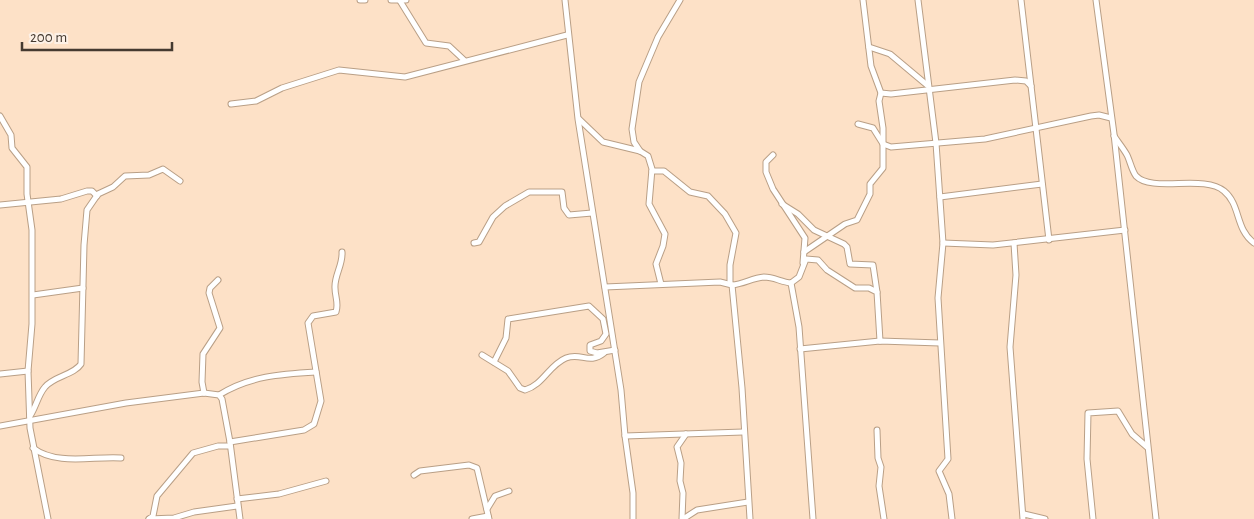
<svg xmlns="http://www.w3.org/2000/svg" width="1254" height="519" font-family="'Alegreya Sans',sans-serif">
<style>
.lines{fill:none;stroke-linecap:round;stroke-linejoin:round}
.minor-casing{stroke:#b99f86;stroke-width:7}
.minor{stroke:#fff;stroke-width:5}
</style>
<rect width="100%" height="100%" fill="#fde1c7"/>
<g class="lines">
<defs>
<g id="minor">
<path d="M360,0H365"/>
<path d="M391,0H406"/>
<path d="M565,0L578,119L621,390L625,436L633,493V519"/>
<path d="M863,0L871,66L881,93L891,94L1015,80L1026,81L1031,86"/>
<path d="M918,0L936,143L943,243L938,298L948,459L939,471L949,494L952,519"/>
<path d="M1021,0L1049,240"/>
<path d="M1096,0L1114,134L1156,519"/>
<path d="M400,1L426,43L449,46L464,60"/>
<path d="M869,47L890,54L927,85"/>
<path d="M231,104L256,101L282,88L339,70L405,77L567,35"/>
<path d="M0,116L11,135L12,148L27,167V194L32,230V324L28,371L30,428L48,519"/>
<path d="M579,119L603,142L640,151L648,156L652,169L649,204L665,234L663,246L656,264L661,284"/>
<path d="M858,124L873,128L883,144L891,147L985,139L1091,116L1099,115L1111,118"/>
<path d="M1114,136C1118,142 1123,148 1127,155C1130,161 1132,171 1136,176C1152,193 1204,174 1224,191C1241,205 1235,229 1254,243"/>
<path d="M640,151L634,142L632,129L639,82L658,37L680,0"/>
<path d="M773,155L766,162V172L773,189L805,238L803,263"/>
<path d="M652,171H664L690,192L708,196L725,214L736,233L730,265V282"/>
<path d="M940,197L1042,184"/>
<path d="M782,204L798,214L814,230L844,244L847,247L850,264L873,265L877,292"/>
<path d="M0,205L61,199L87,191H92L97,196"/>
<path d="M474,243L479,242L493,217L505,206L529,192H562L564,208L569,215L592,213"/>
<path d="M943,243L993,245L1125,230"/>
<path d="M1014,243L1016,275L1010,347L1023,519"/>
<path d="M804,252L845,224L857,220L870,194V184L883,168V128L879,101L881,93"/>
<path d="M791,283L799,327L813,519"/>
<path d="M732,285C744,284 752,278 764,277C774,277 781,282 791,283L799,277L806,259L818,260L827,270L855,288H869L877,292L880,341"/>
<path d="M605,287L720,282L732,285L742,388L750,519"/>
<path d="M33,295L83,288"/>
<path d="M800,349L880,341L940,343"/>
<path d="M482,355L508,371L520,388L525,390C543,385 549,365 566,358C581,352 589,365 604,353"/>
<path d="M494,362L506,338L508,319L589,306L603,319L606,334L601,341L590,345V351L597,353L615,350"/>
<path d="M0,374L28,371"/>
<path d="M204,393L202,382L203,354L220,328L209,293L210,288L218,280"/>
<path d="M219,395C249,376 281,374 316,372"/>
<path d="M30,416C36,407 38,395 45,387C54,376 74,375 81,364L84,245L87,210L98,194L113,187L125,176L149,175L163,169L180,181"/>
<path d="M0,426L126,403L204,393L219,395L222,399L230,442L240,519"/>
<path d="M877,430L878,458L881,467L879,486L884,519"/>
<path d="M625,436L743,432"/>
<path d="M230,442L304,430L314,424L321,401L308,323L313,316L336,312C339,303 335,297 335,288C334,276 343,265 342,252"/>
<path d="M33,448C57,466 93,456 121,458"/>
<path d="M414,475L420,471L469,465L477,468L489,519"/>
<path d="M237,499L279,494L326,481"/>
<path d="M487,509L495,496L509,491"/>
<path d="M1024,514L1045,519"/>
<path d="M149,519L153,516L157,496L193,453L218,446H229"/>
<path d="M149,519L174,518L194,512L237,506"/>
<path d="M472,519L488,516"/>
<path d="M682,519L683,493L680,481L681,463L677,447L686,434"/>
<path d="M683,519L697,510L748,502"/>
<path d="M1093,519L1087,459L1088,413L1118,411L1132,434L1147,447"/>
</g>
</defs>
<use href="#minor" class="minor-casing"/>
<use href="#minor" class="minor"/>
</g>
<path d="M22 42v8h150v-8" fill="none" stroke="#453a30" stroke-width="2.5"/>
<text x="30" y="42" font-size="15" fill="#453a30" stroke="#fdf1e7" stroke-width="4" paint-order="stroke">200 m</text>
</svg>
